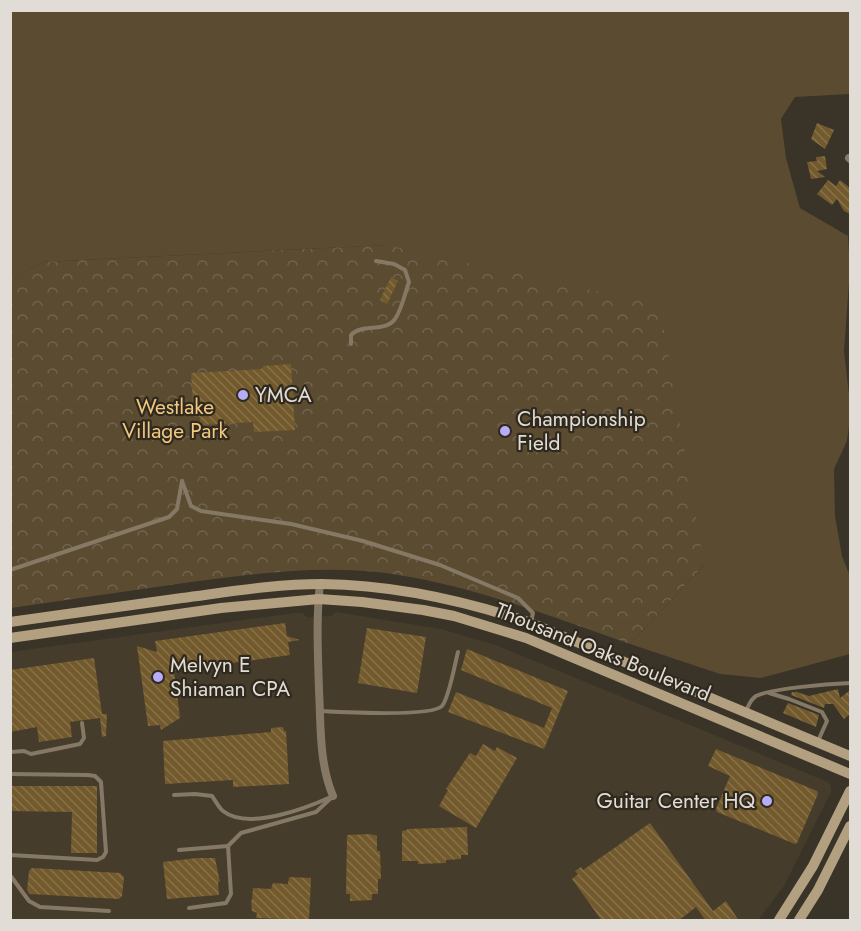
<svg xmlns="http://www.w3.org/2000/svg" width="861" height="931" font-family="Jost,sans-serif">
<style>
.built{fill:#463c2b}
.grass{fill:#5a4b31}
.forest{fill:url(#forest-crowns)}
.building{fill:url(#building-back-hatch)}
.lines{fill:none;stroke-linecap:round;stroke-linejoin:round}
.service{stroke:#857966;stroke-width:4}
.minor{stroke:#857966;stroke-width:8}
.secondary{stroke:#b2a081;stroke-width:10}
.poi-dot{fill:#b6acf8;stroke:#2f291e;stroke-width:2}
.labels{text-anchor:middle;stroke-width:4.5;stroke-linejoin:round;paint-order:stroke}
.poi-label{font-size:21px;fill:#e1ddd6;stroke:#2f291e;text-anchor:start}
.park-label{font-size:21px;fill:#f1c781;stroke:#2f291e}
.street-label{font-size:21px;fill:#e1ddd6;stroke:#2f291e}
</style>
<defs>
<pattern id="forest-crowns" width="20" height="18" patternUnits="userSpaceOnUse" patternTransform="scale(1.5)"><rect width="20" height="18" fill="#5a4b31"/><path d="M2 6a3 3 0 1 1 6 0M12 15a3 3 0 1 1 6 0" fill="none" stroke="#71644e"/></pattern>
<pattern id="building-back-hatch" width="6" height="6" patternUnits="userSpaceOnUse" patternTransform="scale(1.5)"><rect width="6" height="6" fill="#735a2d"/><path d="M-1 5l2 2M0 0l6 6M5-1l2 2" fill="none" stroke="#87714b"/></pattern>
</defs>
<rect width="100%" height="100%" fill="#393328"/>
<path class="built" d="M336,612L441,629L496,645L828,782L831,786V792L784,886L758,920H11L10,652L295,613H302L307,617L331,616Z"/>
<path class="grass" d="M11,11H850V94L795,97L781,119L786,158L800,208L848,236L850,270L844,351L850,403V419L847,441L834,469L835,516L842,556L850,576V654L761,678L720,674L630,644L704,565L386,245L43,262L11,279Z"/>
<path class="forest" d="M386,245L660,305L704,565L630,644C554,618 479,588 399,575C324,563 252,574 177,584C122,592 66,600 11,608L10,279L43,262Z"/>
<g class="building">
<path d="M817,123L834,130L825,149L811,139Z"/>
<path d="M825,156L827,169L817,171L825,177L811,179L807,162L817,161L816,157Z"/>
<path d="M828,180L836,186L840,180L850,188V214L844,211L837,199L832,205L817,194Z"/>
<path d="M391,277L398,281L387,304L380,300Z"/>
<path d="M291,364L295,430L254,432L253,422L200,425V417H194L191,373L263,369V366Z"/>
<path d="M285,623L287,636L300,640L288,642L290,655L174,671L180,718L161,730L160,725L148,726L137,646L157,652L155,641Z"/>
<path d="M367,628L426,637L417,693L358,683Z"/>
<path d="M467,649L568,691L544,749L448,712L456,692L544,728L552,708L461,670Z"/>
<path d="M94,658L102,714H107L106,736L102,737L100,718L70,722L72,737L39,742L37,727L10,732V714H12L10,670Z"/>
<path d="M838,689L840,698L850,690V714L844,719L833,704H825L824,708L791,695L792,692H797L809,696Z"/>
<path d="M788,703L819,715L816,727L783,713Z"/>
<path d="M283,727L284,731H286L289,784L233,787V780L165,784L163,741L271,732V728Z"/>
<path d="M483,744L495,751L497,747L517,758L476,828L439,806L448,790L446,789L470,753L476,756Z"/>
<path d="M716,749L817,791L818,794L797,843L795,844L717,812L716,809L730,776L708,766Z"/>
<path d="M10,786H97V853H71L72,812L10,811Z"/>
<path d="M650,823L713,911L726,901L739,921H706L696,907L678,921H602L572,879L578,874L575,871L581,867L583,870Z"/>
<path d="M467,827L468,855H461V859L446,860V863L418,864V861H402V831L407,830V829Z"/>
<path d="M370,834L377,836V851H380L381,879H378V894H372V900L350,901V894H346L347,835Z"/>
<path d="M197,858H215L220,882H218L219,895L167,899L163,862Z"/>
<path d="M32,868L120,873L124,877L122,896L119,899L30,894L27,890L29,871Z"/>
<path d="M289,877L311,878L309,920L256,918L257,913L252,911L251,900H252L253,888L271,889L273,883L288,884Z"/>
</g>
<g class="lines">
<g class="service">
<path d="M351,344V335C362,323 385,333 395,319C402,309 405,293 409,282L405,270L394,264L376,261"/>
<path d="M182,481L191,506L201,511L291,524L363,541L440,565L518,598L533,613L531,622"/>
<path d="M10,570L169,517L177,509L182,481"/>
<path d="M769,693L789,699L822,712L827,721L818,741"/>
<path d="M320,711C339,712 432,717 442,706C449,698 455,663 458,652"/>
<path d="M746,711C749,705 750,700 756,696C773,688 830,684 850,683"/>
<path d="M10,752L24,751L31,754L80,744L84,738L82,723"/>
<path d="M10,774L88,775L95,776L101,782L106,852L103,857L97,860L10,855"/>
<path d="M174,795L195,794L212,796C215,800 219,808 223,811C248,831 307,808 333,796"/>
<path d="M179,850L228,846L241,833L316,812L331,798"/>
<path d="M10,875L29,901L40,907L109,911"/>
<path d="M189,908L226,903L231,894L228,846"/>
</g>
<g class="minor">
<path d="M849,158L850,159"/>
<path d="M320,584C316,619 318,655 319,691C321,726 319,763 333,796"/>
</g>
<g class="secondary">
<path d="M10,622C68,614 125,606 182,598C228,592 275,584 322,584C394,585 463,600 531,623L850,756"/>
<path d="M10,638L221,608L319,599L362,602L423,610L454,616L526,638L850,774"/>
<path d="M779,920L813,866L850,791"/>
<path d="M799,920L818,890L850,826"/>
</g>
</g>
<g class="poi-dot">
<circle cx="243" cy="395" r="6"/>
<circle cx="505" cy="431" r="6"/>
<circle cx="158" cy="677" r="6"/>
<circle cx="767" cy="801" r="6"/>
</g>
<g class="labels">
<g class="poi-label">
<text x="255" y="402">YMCA</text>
<text x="517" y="426">Championship<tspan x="517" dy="24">Field</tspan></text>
<text x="170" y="672">Melvyn E<tspan x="170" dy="24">Shiaman CPA</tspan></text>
<text x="755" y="808" text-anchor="end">Guitar Center HQ</text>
</g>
<g class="park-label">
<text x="175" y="414">Westlake<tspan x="175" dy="24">Village Park</tspan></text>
</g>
<g class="street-label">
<text transform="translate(603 652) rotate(22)" y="7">Thousand Oaks Boulevard</text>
</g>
</g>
<rect width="861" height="931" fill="none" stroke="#e1ddd6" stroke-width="24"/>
</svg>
